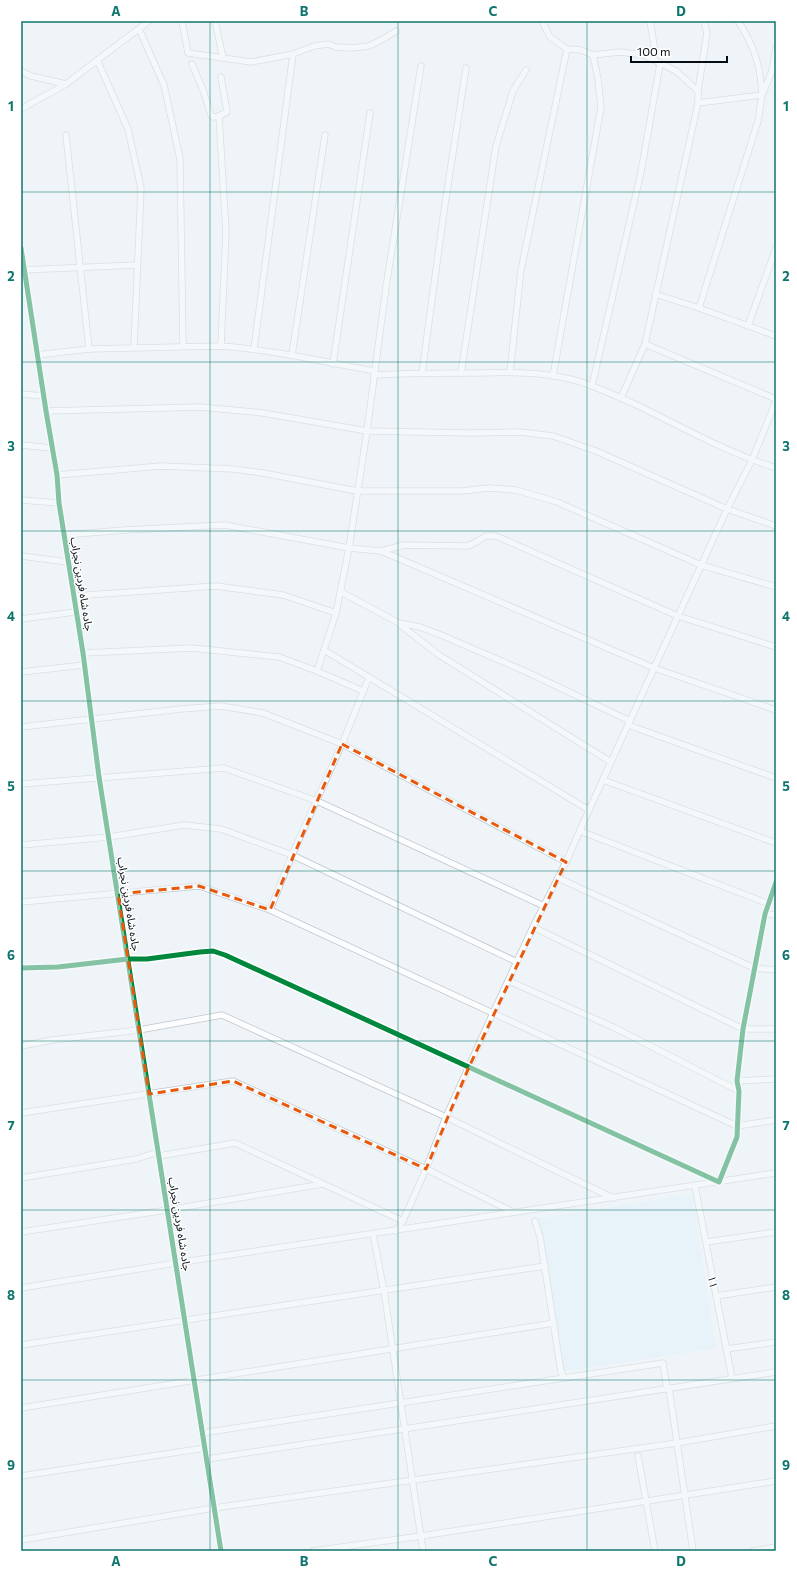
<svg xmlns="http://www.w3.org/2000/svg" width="797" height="1572" font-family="Commissioner,'Noto Sans Arabic',sans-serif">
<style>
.built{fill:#def0fa}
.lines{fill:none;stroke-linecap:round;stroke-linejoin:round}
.street-casing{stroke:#c0c7cc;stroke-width:7}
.street{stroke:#fcfdfe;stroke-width:5.5}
.cycleway-casing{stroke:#fff;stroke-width:8}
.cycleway{stroke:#00873e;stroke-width:5}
.marked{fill:none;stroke:#e8590c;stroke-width:3;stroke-dasharray:8 5;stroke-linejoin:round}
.grid{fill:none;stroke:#0f766e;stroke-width:1;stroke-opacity:0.55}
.labels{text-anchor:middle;stroke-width:3;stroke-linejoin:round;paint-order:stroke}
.street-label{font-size:11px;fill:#050d12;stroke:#fff}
.neatline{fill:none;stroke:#0f766e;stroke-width:1.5}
.grid-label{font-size:13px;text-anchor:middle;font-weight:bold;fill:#0f766e}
</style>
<rect width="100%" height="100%" fill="#eef4f8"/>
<path class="built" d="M692,1194L716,1348L561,1372L537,1219Z"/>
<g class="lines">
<defs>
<g id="street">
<path d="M182,21L188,53L251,62L293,54L314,46L328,44L336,47L352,48L369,46L385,38L396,31"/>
<path d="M215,21L223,58"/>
<path d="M542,21L550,37L567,49L581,50L593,55L620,52L644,55L676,71L698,91V103L762,95L758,121L699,308"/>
<path d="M650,21L654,45V60"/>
<path d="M738,21C754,45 761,67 762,95"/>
<path d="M139,29L164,85L180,159L183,346"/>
<path d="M97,60L128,129L141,188L134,347"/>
<path d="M192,64L203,90L211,115L213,117L219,116L227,112L221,77"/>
<path d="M21,71L31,76L66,84"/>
<path d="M698,91L707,33L704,21"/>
<path d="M763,93L772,71L776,48"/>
<path d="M21,109L66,84L149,21"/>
<path d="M219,116L226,232L221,346"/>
<path d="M66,135L89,349"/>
<path d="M21,248L46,411L57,475L59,503L83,653L99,777L221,1551"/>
<path d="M21,270L137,265"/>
<path d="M655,294L699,308L776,336"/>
<path d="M748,326L776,248"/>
<path d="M645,344L776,399"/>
<path d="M254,349L293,54"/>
<path d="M37,355L89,349L221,346C273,350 324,362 375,371"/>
<path d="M292,355L325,135"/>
<path d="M333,364L370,113"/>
<path d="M510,372L521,270L567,49"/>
<path d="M422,373L444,211L466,68"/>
<path d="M461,373L496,146L513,91L526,70"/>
<path d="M374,375C409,373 443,373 477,373C509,372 540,372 570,379C595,385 618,397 641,407C685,429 729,453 776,468"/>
<path d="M553,376L601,107L598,79L593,55"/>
<path d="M592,386L641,172L660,64"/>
<path d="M21,394L44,396"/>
<path d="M621,398L645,344L698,103"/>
<path d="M46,411L200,407L263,413L367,431L471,433L520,432L553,436L596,451L727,509L776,526"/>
<path d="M21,445L52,448"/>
<path d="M57,475L161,466L233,469L263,473L357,491H462L489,488L516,490L557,502L701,565L776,587"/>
<path d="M21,500L59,503"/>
<path d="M64,535L125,530L225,525L349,548L381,551L654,668L776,710"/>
<path d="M381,551L404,545L468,546L478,541L485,536H496L678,616L776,647"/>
<path d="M21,556L68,562"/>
<path d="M341,592L399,623L420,627L441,635L529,673L630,721"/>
<path d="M73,596L216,586L283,595L336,613"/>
<path d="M21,619L75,612"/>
<path d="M399,624L439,655L611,762"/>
<path d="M324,650L589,810"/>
<path d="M83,653L192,648L279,657L317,671L336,613L349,548L367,431L386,287L421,66"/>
<path d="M317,671L363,691"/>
<path d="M21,672L84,665"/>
<path d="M628,725L776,778"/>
<path d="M21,727L181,709L221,706L263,713L342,744L566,862"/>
<path d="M603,780L776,843"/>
<path d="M21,784L224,768L317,801L544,906"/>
<path d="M580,831L769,904"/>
<path d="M21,845L109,837L184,825L221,829L292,855L517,962"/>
<path d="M558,878L754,968L776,970"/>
<path d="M21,902L199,886L270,910L737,1126L776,1120"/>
<path d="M270,910L292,855L342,744L369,677"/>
<path d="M765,914L776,915"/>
<path d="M533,927L743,1029H776"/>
<path d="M21,968L58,967L128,959H147L200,952L213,951L225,955L719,1182L737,1137L739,1091L737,1081L743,1029L765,914L776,882"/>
<path d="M509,981L613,1027L739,1091"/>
<path d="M21,1046L52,1040L139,1030L222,1015L446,1117L613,1198"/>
<path d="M737,1081L776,1079"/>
<path d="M21,1113L233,1081L426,1169L513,1212"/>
<path d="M159,1156L235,1143L403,1221"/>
<path d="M21,1178L136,1159L158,1152"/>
<path d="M695,1186L732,1378"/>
<path d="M535,1221L540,1237L561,1372L564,1378"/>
<path d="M396,1231L403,1221L426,1169L446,1117L493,1013L533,927L566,862L589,810L727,509L752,460L776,401"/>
<path d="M21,1232L167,1210L323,1184"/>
<path d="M373,1234L384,1291L423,1551"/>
<path d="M706,1242L776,1232"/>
<path d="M21,1288L176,1263L776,1173"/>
<path d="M716,1296L776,1287"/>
<path d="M21,1345L545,1266"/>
<path d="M726,1349L776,1342"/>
<path d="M669,1388L693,1551"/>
<path d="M21,1408L554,1323"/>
<path d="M202,1433L663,1363L667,1389"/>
<path d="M638,1456L655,1551"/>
<path d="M207,1459L776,1372"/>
<path d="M21,1476L205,1448"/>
<path d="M21,1540L214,1508L677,1443L776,1426"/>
<path d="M313,1551L421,1536L776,1481"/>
<path d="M753,1551L776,1547"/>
</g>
</defs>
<use href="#street" class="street-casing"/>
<use href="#street" class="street"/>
<defs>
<g id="cycleway">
<path d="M21,248L46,411L57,475L59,503L83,653L99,777L221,1551"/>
<path d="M21,968L58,967L128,959H147L200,952L213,951L225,955L719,1182L737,1137L739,1091L737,1081L743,1029L765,914L776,882"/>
</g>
</defs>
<use href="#cycleway" class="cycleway-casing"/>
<use href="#cycleway" class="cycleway"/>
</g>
<path d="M0 0H797V1572H0ZM342,744L566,862L469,1067L426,1169L233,1081L149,1094L118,894L199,886L270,910Z" fill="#eef4f8" fill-opacity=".55" fill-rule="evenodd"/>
<path class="marked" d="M342,744L566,862L469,1067L426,1169L233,1081L149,1094L118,894L199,886L270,910Z"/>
<path class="grid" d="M210,21V1551M398,21V1551M587,21V1551M21,192H776M21,362H776M21,531H776M21,701H776M21,871H776M21,1041H776M21,1210H776M21,1380H776"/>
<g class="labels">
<g class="street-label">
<text transform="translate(82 584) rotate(81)" y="4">جاده شاه فردین نجراب</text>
<text transform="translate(129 904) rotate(81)" y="4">جاده شاه فردین نجراب</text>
<text transform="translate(180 1224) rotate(81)" y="4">جاده شاه فردین نجراب</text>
<text transform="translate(713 1282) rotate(79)" y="4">۱۱</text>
</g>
</g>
<rect width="797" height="1572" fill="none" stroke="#ffffff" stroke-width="44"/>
<path d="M631 56v6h96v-6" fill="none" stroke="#050d12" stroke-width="2"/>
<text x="637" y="56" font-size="12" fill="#050d12" stroke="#ffffff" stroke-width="3" paint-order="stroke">100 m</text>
<rect x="22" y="22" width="753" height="1528" class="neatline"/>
<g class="grid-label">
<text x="116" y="16">A</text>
<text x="304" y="16">B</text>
<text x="493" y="16">C</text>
<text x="681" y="16">D</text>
<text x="11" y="111">1</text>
<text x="786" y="111">1</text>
<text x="11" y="281">2</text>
<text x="786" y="281">2</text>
<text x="11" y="451">3</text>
<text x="786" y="451">3</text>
<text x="11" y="621">4</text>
<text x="786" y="621">4</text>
<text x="11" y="791">5</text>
<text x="786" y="791">5</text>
<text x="11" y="960">6</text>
<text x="786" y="960">6</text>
<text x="11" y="1130">7</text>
<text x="786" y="1130">7</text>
<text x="11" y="1300">8</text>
<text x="786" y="1300">8</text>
<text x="11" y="1470">9</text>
<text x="786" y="1470">9</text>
<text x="116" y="1566">A</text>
<text x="304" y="1566">B</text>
<text x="493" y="1566">C</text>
<text x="681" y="1566">D</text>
</g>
</svg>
